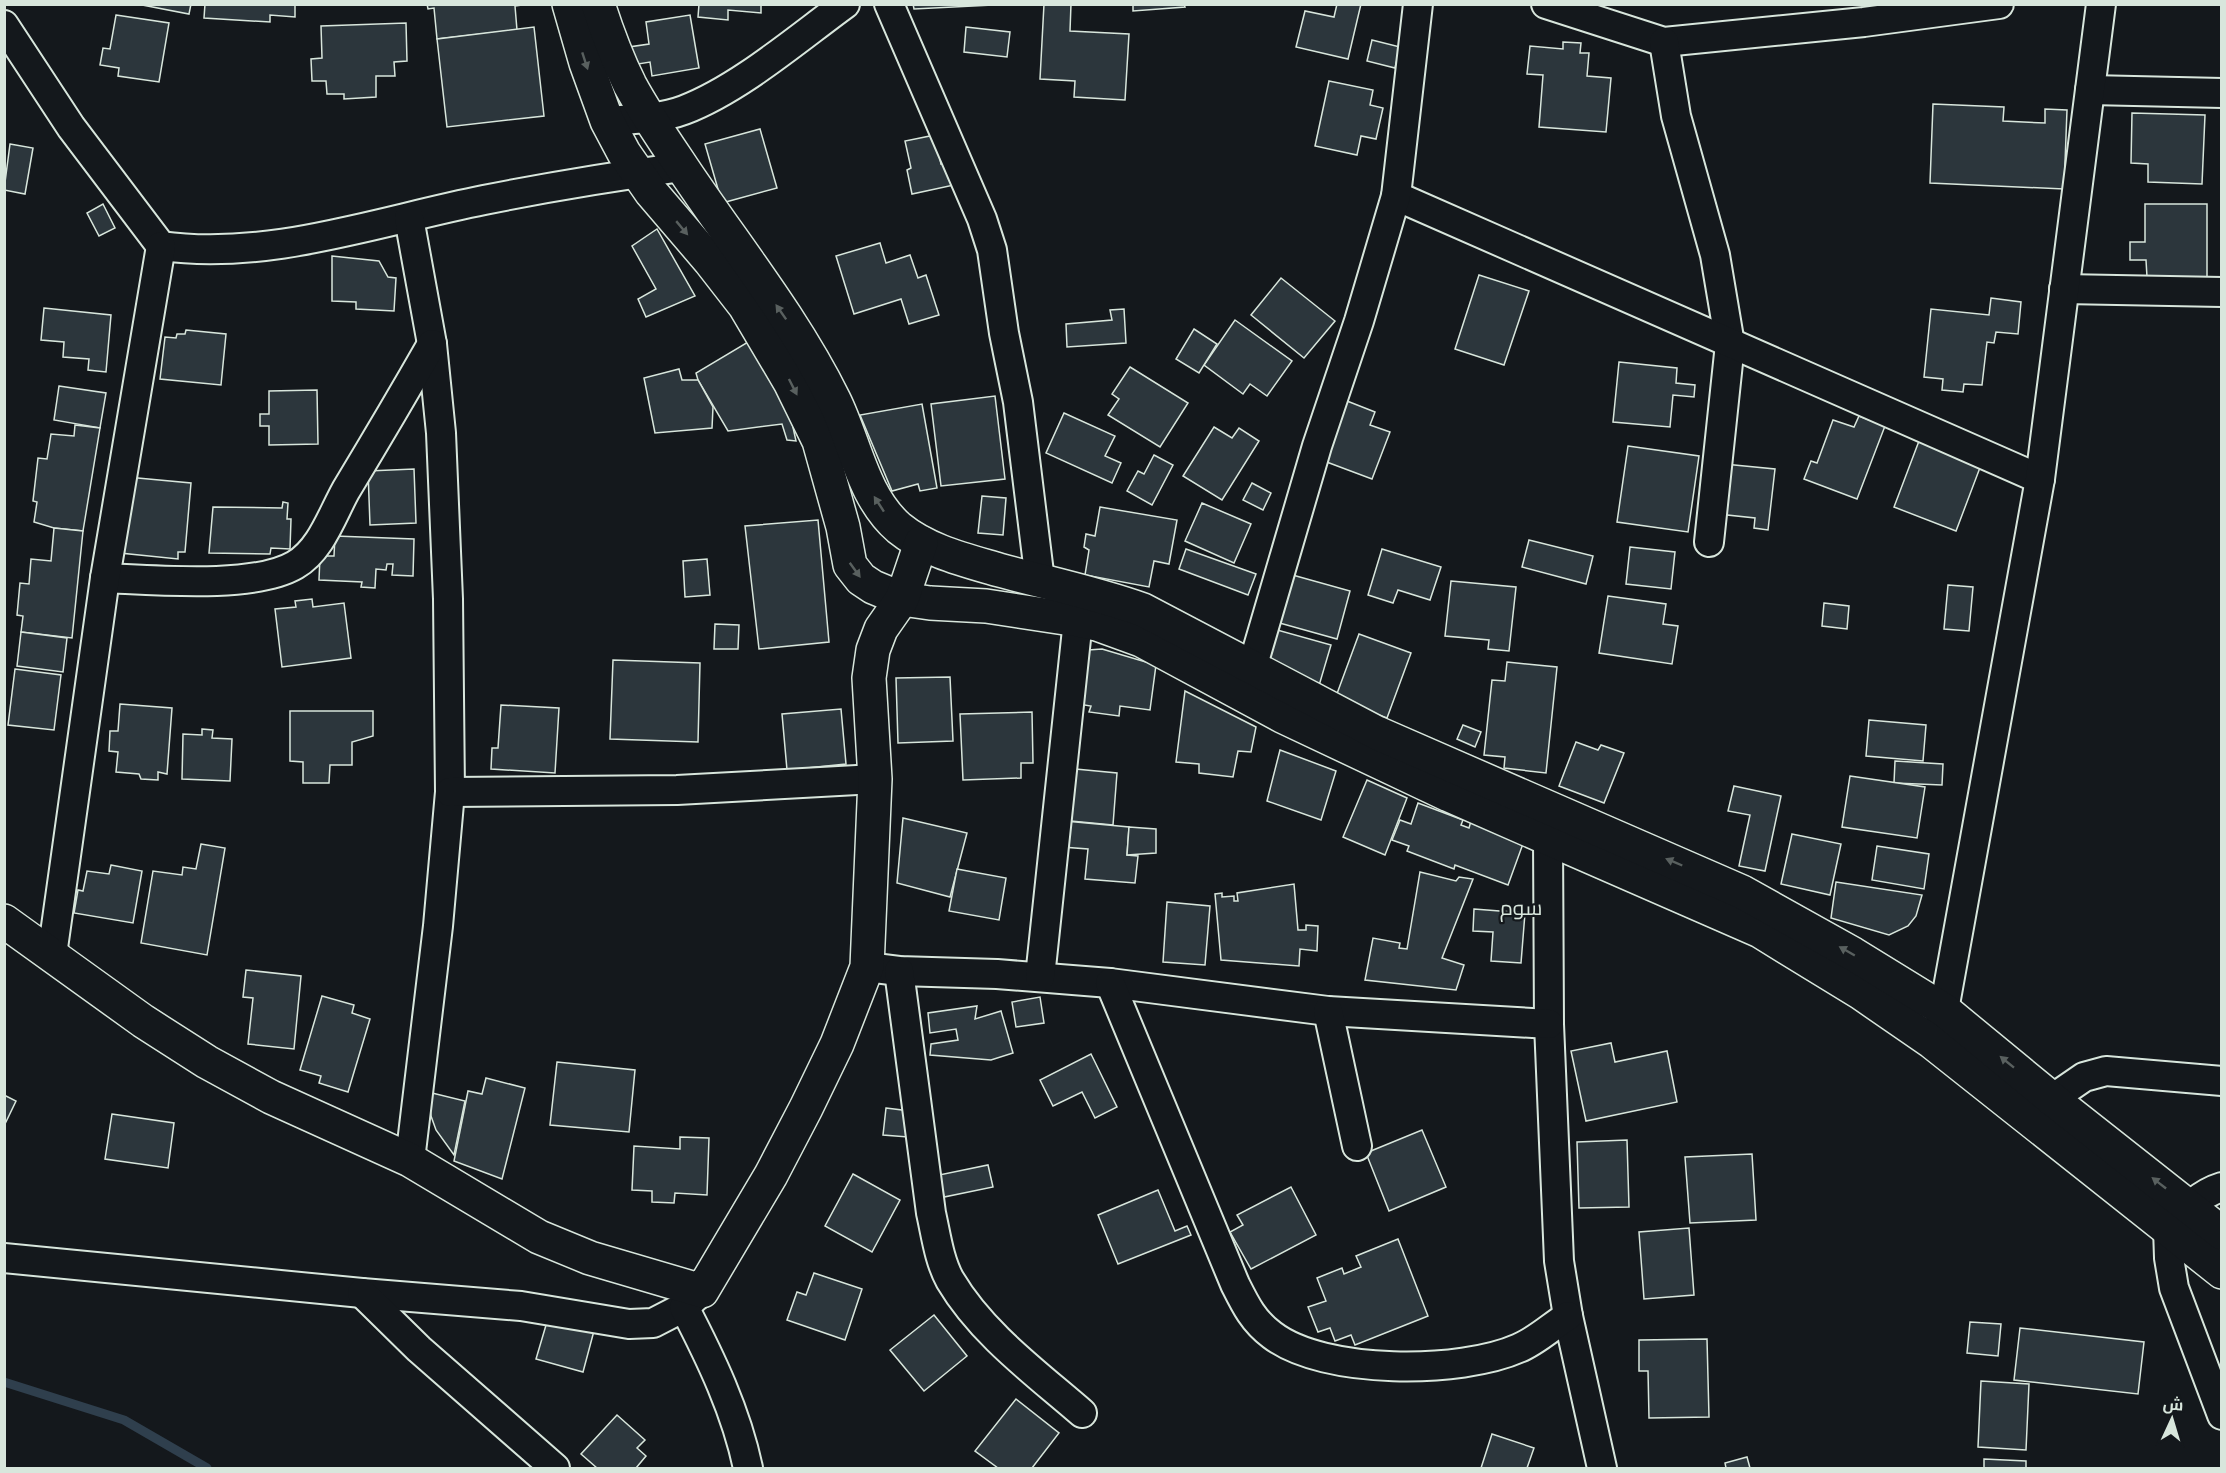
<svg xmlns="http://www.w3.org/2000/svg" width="2226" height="1473" font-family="'Work Sans',Cairo,sans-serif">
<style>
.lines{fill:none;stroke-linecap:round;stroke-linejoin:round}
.stream{stroke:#2f3f4d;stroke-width:9}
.building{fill:#2c363c;stroke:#d8e6dc;stroke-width:1.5}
.minor-casing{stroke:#d8e6dc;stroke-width:32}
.secondary-casing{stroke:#d8e6dc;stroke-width:36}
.minor{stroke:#14181c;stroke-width:28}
.secondary{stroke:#14181c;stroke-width:33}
.oneway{fill:#59605f}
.labels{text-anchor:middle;stroke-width:4.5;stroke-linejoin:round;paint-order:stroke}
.quarter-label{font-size:21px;fill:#d8e6dc;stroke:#14181c}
</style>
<rect width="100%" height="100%" fill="#14181c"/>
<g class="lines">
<path class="stream" d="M4,1382L124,1420L207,1468"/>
</g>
<g class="building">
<path d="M137,4H191L189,14Z"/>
<path d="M205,4H295V17L270,15V22L204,18Z"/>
<path d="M427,4H529L515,6L517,30L437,39L434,8L428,9Z"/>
<path d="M699,4H761V13L728,10V20L698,17Z"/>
<path d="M913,4H1013L914,9Z"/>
<path d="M1044,4H1071L1070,31L1129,34L1125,100L1074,97L1075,81L1040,79Z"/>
<path d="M1133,4H1184L1185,7L1133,11Z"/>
<path d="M1337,4H1361L1348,59L1296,47L1305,11L1334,17Z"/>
<path d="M116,15L169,23L159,82L118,76L119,68L100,65L103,48L110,49Z"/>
<path d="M690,15L699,68L652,76L650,62L632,65L629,47L649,44L646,22Z"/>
<path d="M406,23L407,61L394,62L395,76H376V97L344,99V94H327L326,81H312L311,59L322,58L321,26Z"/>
<path d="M534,27L544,116L447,127L437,39Z"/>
<path d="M966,27L1010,32L1007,57L964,52Z"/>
<path d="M1372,40L1400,47L1395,68L1367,61Z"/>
<path d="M1563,42L1581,43L1580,53H1589L1587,76L1611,78L1606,132L1539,127L1543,75L1527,74L1530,46L1563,49Z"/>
<path d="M1329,81L1373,90L1370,105L1383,108L1376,139L1361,136L1357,155L1315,146Z"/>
<path d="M1933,104L2004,107L2003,121L2045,123V109L2067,110L2064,189L1930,183Z"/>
<path d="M2132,113L2205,115L2202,184L2148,182V164L2131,163Z"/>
<path d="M760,129L777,188L722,203L705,144Z"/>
<path d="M935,135L941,164L949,162L954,185L912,194L907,170L911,168L905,141Z"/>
<path d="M10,144L33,148L25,194L4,190Z"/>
<path d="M103,204L115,228L99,236L87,213Z"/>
<path d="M2145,204H2207V277H2147L2146,260H2130V242H2145Z"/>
<path d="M657,229L695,296L646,317L638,299L656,289L632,246Z"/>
<path d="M880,243L886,263L910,255L918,278L926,275L939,315L909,324L901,299L854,314L836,256Z"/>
<path d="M332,256L379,261L388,277L396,278L394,311L356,309V302L332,301Z"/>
<path d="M1479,275L1529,291L1504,365L1455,349Z"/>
<path d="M1281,278L1335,321L1304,358L1251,315Z"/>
<path d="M1991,298L2021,302L2018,334L1996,332L1994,343L1987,342L1982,385L1964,384L1963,392L1942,390L1943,379L1924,377L1931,309L1989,315Z"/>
<path d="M44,308L111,315L106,372L88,370L89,359L63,357L64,342L41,340Z"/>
<path d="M1124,309L1126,343L1067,347L1066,324L1112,320L1110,310Z"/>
<path d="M1235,320L1292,361L1267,396L1250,384L1243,394L1204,365Z"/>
<path d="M1194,329L1217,344L1199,373L1176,359Z"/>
<path d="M186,330L226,334L221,385L160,379L165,337L176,338L177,334H185Z"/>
<path d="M748,342L791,418L796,441L787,440L782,424L728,431L698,380L696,373Z"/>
<path d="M1619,362L1677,368L1676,383L1695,385L1694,397L1673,395L1670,427L1613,422Z"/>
<path d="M1130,367L1188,403L1160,447L1108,415L1119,399L1112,394Z"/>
<path d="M679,369L682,380H698L713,407L712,428L655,433L644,378Z"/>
<path d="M59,386L106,393L100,428L54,420Z"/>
<path d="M317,390L318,444L269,445V426H260V414H269V391Z"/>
<path d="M995,396L1005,479L941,486L931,404Z"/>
<path d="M1347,401L1375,412L1370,425L1390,432L1372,479L1324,461Z"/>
<path d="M922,404L937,488L920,491L918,484L892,491L860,415Z"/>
<path d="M1064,413L1115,436L1105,456L1121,463L1112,483L1046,453Z"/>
<path d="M1859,416L1885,426L1857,499L1804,479L1811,461L1817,463L1833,420L1854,427Z"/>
<path d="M75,425L100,428L83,531L54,528L34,522L37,502L33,501L38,458L47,459L51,434L74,436Z"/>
<path d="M1214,427L1232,438L1239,428L1259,441L1222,500L1183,476Z"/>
<path d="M1919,441L1981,465L1956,531L1894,507Z"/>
<path d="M1628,446L1699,456L1688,532L1617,522Z"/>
<path d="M1154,455L1173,465L1152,505L1127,491L1138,471L1144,474Z"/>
<path d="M1724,464L1775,469L1768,530L1754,528L1755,518L1718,514Z"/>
<path d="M414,469L416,523L370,525L368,471Z"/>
<path d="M127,477L191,483L185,552H178V559L120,553Z"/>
<path d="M1252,483L1271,493L1263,510L1243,500Z"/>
<path d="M982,496L1006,498L1003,535L978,533Z"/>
<path d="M283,502L288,503L287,519H291L290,549L271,548L270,554L209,553L213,507L282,508Z"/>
<path d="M1202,503L1251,524L1234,563L1185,541Z"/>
<path d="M1100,507L1177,520L1169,564L1154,561L1149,587L1085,575L1089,550L1084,547L1086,534L1095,536Z"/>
<path d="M818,520L829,642L759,649L745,526Z"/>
<path d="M54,528L83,531L72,638L21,632L23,616L17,615L20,583L29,584L31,559L51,561Z"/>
<path d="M335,536L414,539L413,576L392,575L393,564H387L386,570L376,569L375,588L361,587L362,582L319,580L320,556H334Z"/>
<path d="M1529,540L1593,556L1586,584L1522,567Z"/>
<path d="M1630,547L1675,552L1671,589L1626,584Z"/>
<path d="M1186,549L1256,574L1248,595L1179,569Z"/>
<path d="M1382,549L1441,567L1430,600L1398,590L1393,603L1368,595Z"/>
<path d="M707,559L710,595L685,597L683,561Z"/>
<path d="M1289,574L1350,591L1337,639L1276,622Z"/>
<path d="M1451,581L1516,587L1509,651L1488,649L1489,640L1445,636Z"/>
<path d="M1948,585L1973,587L1969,631L1944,629Z"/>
<path d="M1608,596L1666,604L1663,624L1678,626L1672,664L1599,653Z"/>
<path d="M312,599L313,607L344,603L351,658L282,667L275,609L296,607L295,601Z"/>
<path d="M1824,603L1849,606L1847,629L1822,626Z"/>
<path d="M715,624L739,625L738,649H714Z"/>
<path d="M1270,628L1331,645L1318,689L1260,663Z"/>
<path d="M21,632L67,638L63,672L17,666Z"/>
<path d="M1359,634L1411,653L1387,718L1335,699Z"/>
<path d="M1102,649L1156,665L1150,710L1120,706L1119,716L1089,712L1091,706L1078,704L1088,650Z"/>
<path d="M613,660L700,663L698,742L610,739Z"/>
<path d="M1507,662L1557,667L1546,773L1504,768L1505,757L1484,755L1492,680L1505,681Z"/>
<path d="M15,669L61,675L54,730L8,725Z"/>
<path d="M950,677L953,741L898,743L896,678Z"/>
<path d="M1185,691L1256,727L1251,752L1238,751L1233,777L1199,773V764L1176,762Z"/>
<path d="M120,704L172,708L167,774L158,772V780L141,779L139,774L116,772L118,752L109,751L110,731H118Z"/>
<path d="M501,705L559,708L555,773L491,769L492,748H498Z"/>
<path d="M841,709L846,764L787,770L782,714Z"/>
<path d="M290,711H373V736L352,742V765H330L329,783H303V762L290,761Z"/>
<path d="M1032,712L1033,763H1021V778L963,780L960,714Z"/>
<path d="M1869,720L1926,725L1923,761L1866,756Z"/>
<path d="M1463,725L1481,732L1475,747L1457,739Z"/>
<path d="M202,729L213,730L212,738L232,739L230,781L182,779L183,734L202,735Z"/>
<path d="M1576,742L1598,750L1601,745L1624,753L1604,803L1559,786Z"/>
<path d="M1280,750L1336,771L1321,820L1267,801Z"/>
<path d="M1895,761L1943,764L1942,785L1894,783Z"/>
<path d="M1065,768L1117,773L1113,825L1060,820Z"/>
<path d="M1850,776L1925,787L1917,838L1842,827Z"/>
<path d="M1367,780L1407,798L1385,855L1343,837Z"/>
<path d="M1734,786L1781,796L1765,871L1739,866L1750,815L1728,811Z"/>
<path d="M1418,803L1463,820L1461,825L1469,828L1471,821L1524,841L1508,885L1455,865L1454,869L1407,851L1409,846L1392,840L1400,820L1411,824Z"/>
<path d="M903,818L967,833L950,897L897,883Z"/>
<path d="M1065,821L1129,827L1127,855L1138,856L1135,883L1085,879L1088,849L1062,847Z"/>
<path d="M1129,827L1156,829V853L1127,855Z"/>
<path d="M1792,834L1841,844L1830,895L1781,884Z"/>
<path d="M201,844L225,848L207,955L141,943L153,871L182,875L183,867L196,869Z"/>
<path d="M1877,846L1929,854L1924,889L1872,880Z"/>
<path d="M111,865L142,871L133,923L74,913L78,890L83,891L87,871L109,874Z"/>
<path d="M957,869L1006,878L999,920L949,911Z"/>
<path d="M1420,872L1456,881L1459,877L1473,879L1442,958L1464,965L1456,990L1365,980L1373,938L1400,943L1399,948L1407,949Z"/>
<path d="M1836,882L1922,895L1916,916L1908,926L1889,935L1831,918Z"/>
<path d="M1294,884L1298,930H1306V925L1318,926L1317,951L1300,949L1299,966L1221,960L1215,894L1222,893V897L1234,896V901H1238L1237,893Z"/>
<path d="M1167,902L1210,906L1205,965L1163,962Z"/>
<path d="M1474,909L1525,913L1521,963L1491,961L1493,932L1473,931Z"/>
<path d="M246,970L301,976L294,1049L248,1044L253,998L243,997Z"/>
<path d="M322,996L354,1005L352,1013L370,1019L348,1092L319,1083L321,1076L300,1070Z"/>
<path d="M1040,997L1044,1023L1016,1027L1012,1002Z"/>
<path d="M977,1006L975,1019L1001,1011L1013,1053L991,1060L930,1055L931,1044L958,1040L956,1029L930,1033L928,1013Z"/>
<path d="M1611,1043L1615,1062L1667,1051L1677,1102L1586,1121L1571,1051Z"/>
<path d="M1091,1054L1117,1107L1095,1118L1082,1092L1053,1106L1040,1080Z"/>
<path d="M557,1062L635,1070L629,1132L550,1125Z"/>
<path d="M486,1078L525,1088L502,1179L454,1161L468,1091L482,1094Z"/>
<path d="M428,1092L465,1101L454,1155L436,1130L431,1116Z"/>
<path d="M4,1095L16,1101L4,1126Z"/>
<path d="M886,1108L910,1111L908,1137L883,1135Z"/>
<path d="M112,1114L174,1123L168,1168L105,1159Z"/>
<path d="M1422,1130L1446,1187L1389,1211L1366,1153Z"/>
<path d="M680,1137L709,1138L707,1195L675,1193L674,1203L652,1202V1191L632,1190L634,1146L680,1149Z"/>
<path d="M1627,1140L1629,1207L1579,1208L1577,1142Z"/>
<path d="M1752,1154L1756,1220L1690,1223L1685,1157Z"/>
<path d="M988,1165L993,1187L944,1197L939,1175Z"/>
<path d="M853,1174L900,1200L872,1252L825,1226Z"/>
<path d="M1291,1187L1316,1235L1251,1269L1230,1232L1243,1225L1237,1215Z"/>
<path d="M1158,1190L1175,1231L1187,1226L1191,1235L1118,1264L1098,1215Z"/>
<path d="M1689,1228L1694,1295L1644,1299L1639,1232Z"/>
<path d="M1398,1239L1428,1316L1355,1345L1351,1335L1335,1341L1330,1328L1318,1332L1308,1307L1326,1301L1317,1278L1342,1268L1344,1274L1361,1267L1356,1256Z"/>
<path d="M814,1273L862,1289L845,1340L787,1320L797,1292L806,1295Z"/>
<path d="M549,1315L595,1327L583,1372L536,1359Z"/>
<path d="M934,1315L967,1356L924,1391L890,1350Z"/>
<path d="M1970,1322L2001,1324L1998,1356L1967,1353Z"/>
<path d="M2020,1328L2144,1342L2138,1394L2014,1380Z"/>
<path d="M1707,1339L1709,1417L1649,1418L1648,1371H1639V1340Z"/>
<path d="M1981,1381L2029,1384L2026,1450L1978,1447Z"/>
<path d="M1016,1399L1059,1433L1032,1468H998L975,1451Z"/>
<path d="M617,1415L645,1440L637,1448L646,1456L636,1468H597L581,1454Z"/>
<path d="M1492,1434L1534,1448L1527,1468H1481Z"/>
<path d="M1747,1457L1750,1468H1726L1725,1463Z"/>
<path d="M1984,1459L2026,1461V1468H1984Z"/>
</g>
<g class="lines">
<defs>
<g id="minor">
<path d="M889,4L982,219L992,250L1004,333L1018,402L1040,581"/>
<path d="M1546,4L1664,42L1864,22L1999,4"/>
<path d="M4,25L71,127L161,246C270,261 378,221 484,200C549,187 616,176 682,167"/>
<path d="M1664,42L1676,116L1715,255L1730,344L1709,542"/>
<path d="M2090,90L2222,93"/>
<path d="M607,121C632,119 660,119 684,110C739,89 797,39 845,4"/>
<path d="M1396,196L2040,479"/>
<path d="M409,218L432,344L441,433L448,599L450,792L438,926L410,1160"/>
<path d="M2064,289L2222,292"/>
<path d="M105,578C154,580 254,589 295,565C321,550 332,515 346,490C375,442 404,393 432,344"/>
<path d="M1252,668L1317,446L1359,321L1396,196L1418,4"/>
<path d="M450,792L677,790L875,779"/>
<path d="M1548,839L1549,1024L1559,1261L1568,1316L1602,1468"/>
<path d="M52,955L105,578L161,246"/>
<path d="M867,967L899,971L997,974L1110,983L1328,1011L1549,1024"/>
<path d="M899,971L931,1213C936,1235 939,1260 950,1280C982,1334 1036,1373 1082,1413"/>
<path d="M1040,977L1078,620"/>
<path d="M1110,983L1235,1284C1245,1304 1253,1321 1272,1335C1324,1375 1461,1374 1519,1348C1536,1341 1552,1326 1568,1316"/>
<path d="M1328,1011L1357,1146"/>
<path d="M1937,1030L1944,1010L2040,479L2101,4"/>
<path d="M2052,1099L2084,1077L2106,1071L2222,1081"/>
<path d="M2222,1187C2199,1194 2184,1211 2168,1228L2169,1258L2174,1288L2222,1415"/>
<path d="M4,1258L362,1293L521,1306L629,1324L653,1323L684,1307L702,1291"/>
<path d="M362,1293L419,1349L555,1468"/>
<path d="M684,1307C711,1359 736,1411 748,1468"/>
</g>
<g id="secondary">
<path d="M569,4L586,63L607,121L624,153L651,192L710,261L745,306L790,382L819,441L843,527L850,565L861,579L873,587L902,599L930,603L986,606L1078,620L1097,624L1141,640L1282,716L1449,795L1760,931L1861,993L1932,1042L2222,1272"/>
<path d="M598,4C607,32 617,59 630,85C644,111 661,136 678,161C730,240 792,315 834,400C855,442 862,496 899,528C927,551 965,560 999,570C1047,583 1096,593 1143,610L1377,733L1742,892L1853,954L1944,1010L2052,1099L2222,1233"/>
<path d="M4,921L143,1021L207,1062L271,1097L410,1160L539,1237L590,1258L702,1291L771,1175L806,1108L837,1044L867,967L875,779L869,678L873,650L881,629L902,599L921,543"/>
</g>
</defs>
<use href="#minor" class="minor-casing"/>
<use href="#secondary" class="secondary-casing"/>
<use href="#minor" class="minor"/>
<use href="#secondary" class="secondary"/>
</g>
<defs><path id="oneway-solid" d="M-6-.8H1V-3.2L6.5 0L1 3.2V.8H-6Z" transform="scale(1.5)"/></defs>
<g class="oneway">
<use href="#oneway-solid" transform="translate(585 61) rotate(72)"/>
<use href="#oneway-solid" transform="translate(682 228) rotate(50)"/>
<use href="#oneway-solid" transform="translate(781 312) rotate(-125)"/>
<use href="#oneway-solid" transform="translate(793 387) rotate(63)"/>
<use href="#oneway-solid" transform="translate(879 504) rotate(-123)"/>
<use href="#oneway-solid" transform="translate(855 570) rotate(54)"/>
<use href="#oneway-solid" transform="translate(1674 862) rotate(-157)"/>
<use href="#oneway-solid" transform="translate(1847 951) rotate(-150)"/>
<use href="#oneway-solid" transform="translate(2007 1062) rotate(-141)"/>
<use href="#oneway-solid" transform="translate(2159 1183) rotate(-142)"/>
</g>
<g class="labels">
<g class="quarter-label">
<text x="1521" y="915">سوم</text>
</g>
</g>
<rect width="2226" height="1473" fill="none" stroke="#d8e6dc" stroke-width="12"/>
<g transform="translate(2172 1419) rotate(4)" stroke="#14181c" stroke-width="4.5" paint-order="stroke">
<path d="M0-4.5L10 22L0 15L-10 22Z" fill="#d8e6dc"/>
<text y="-9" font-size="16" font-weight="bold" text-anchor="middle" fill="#d8e6dc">ش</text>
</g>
</svg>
